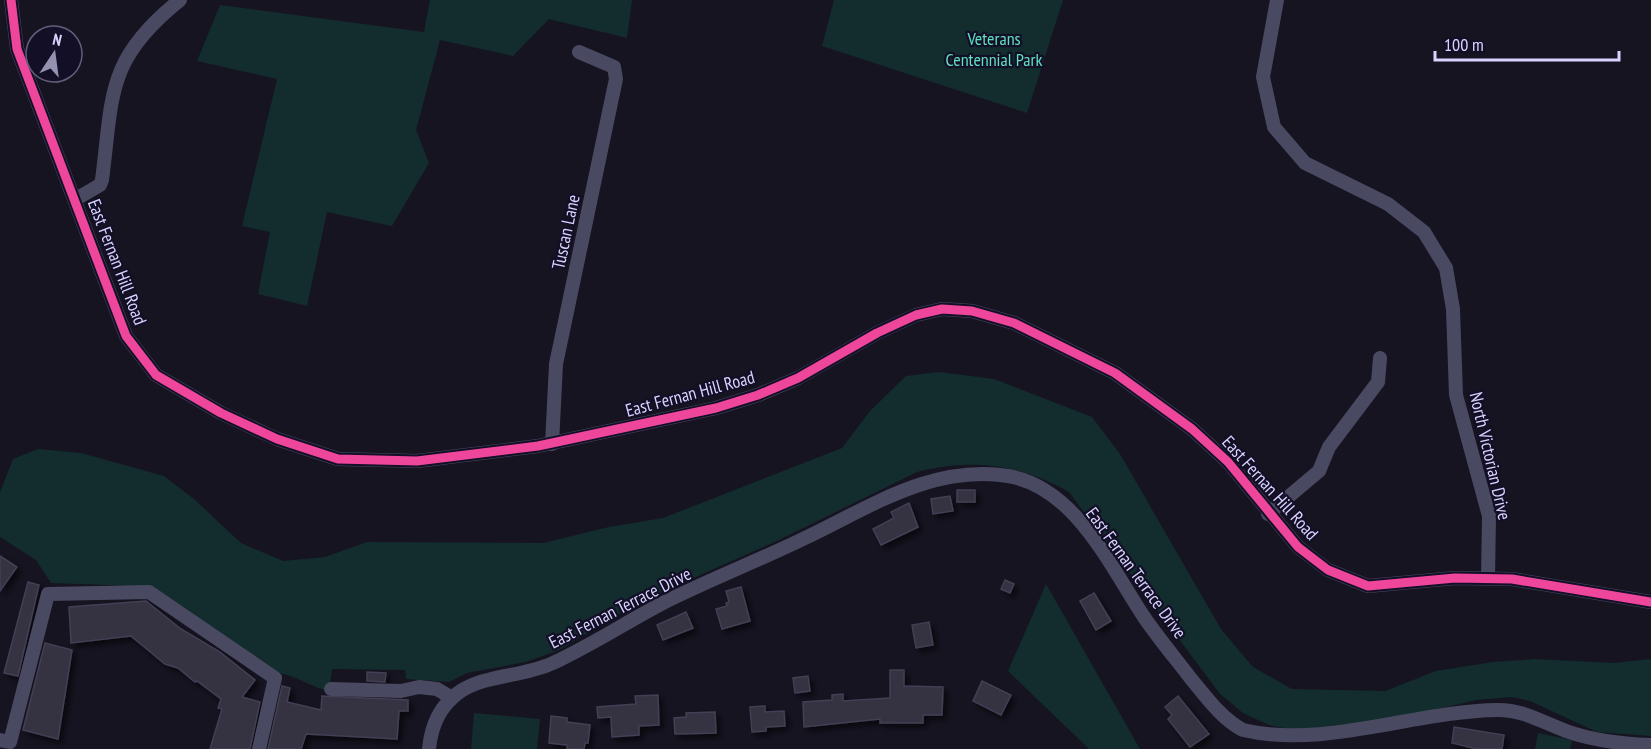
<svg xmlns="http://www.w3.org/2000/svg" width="1651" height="749" font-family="'PT Sans Narrow',sans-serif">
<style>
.green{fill:#132c2d}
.building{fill:#343243;stroke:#433f54;stroke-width:1.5;filter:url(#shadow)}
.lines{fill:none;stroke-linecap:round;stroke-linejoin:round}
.minor{stroke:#4a4962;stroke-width:14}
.cycleway-casing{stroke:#130f26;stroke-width:13}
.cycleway{stroke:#ed469a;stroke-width:9}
.labels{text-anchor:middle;stroke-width:4.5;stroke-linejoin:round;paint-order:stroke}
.park-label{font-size:18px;fill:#5fe0c0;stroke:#130f26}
.street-label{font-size:18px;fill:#d9d4ff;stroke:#130f26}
</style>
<defs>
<filter id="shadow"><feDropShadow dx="4" dy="4" stdDeviation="3" flood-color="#0009"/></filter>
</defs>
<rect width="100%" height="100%" fill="#161421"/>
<g class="green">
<path d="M430,0H632L627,38L549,19L513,56L440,40L416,130L429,163L392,226L327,212L307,306L258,294L270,232L242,226L277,79L197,61L220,5L424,32Z"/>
<path d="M834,0H1063L1027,113L822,46Z"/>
<path d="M939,372L994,379L1092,417L1120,454L1221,629L1253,667L1292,689L1385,691L1436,671L1493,662L1535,659L1613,663L1651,659V736L1597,732L1530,701L1512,697L1476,700L1361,727L1299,731L1269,725L1243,713L1220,694L1069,492C1019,464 973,458 917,472L779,540L637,603L559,650L526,662L467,673L449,682L406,679L405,670L332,669L329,691C310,687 299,677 280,673L155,590L134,586L51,583L36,560L0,537V492L13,459L38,449L81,453L164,476L194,499L241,543L283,561L325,557L367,542L543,543L609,527L663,518L842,448L870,411L906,376Z"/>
<path d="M1046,584L1140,749H1089L1008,671Z"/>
<path d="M474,713L540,719L537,749H471Z"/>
<path d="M1538,733L1572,740L1570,749H1535Z"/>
</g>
<g class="building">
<rect x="957" y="490" width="18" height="12"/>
<path d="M950,496L953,511L933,514L931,499Z"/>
<path d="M909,503L918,527L881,545L873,529L894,518L891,512Z"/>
<path d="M0,556L17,567L0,591Z"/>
<path d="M1005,580L1014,584L1010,593L1001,589Z"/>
<path d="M28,582L39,585L18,676L4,673Z"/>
<path d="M741,587L750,621L722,629L716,609L727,606L726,603L729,602L726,591Z"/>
<path d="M1094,593L1111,621L1096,630L1080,601Z"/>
<path d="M146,601L181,629L220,652L255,680L242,697L260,702L250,749H210L222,709L218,708L221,699L197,681L195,682L178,668L165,664L131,636L71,643L69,607Z"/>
<path d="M686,612L693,628L663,640L657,625Z"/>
<path d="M929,622L933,645L916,648L912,625Z"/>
<path d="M45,643L72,650L58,739L23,730Z"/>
<path d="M890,670H904V686L943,687L942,715H923V723H880V719L804,727L803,702L832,700V695L843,694V701L890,698Z"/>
<path d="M367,672L386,673L385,682L367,681Z"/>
<path d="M808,676L810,691L795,693L793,678Z"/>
<path d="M982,681L1011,695L1001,715L973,701Z"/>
<path d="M282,686L290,688L287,702L321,710L322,696L408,700V711H399L397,739L306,734L301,749H268Z"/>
<path d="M658,695L659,725L639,726V735L612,737L611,717L598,718L597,707L636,704L635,696Z"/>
<path d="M1178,696L1209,734L1190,747L1168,719L1172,715L1165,707Z"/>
<path d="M765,706V712L784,711L785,726L766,727V731L752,732L750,707Z"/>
<path d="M715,712L716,733L675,734L674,718L686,717V713Z"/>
<path d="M551,716L567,718V722L590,725L588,743H585L584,749H567V745L549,743Z"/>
<path d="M1454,727L1504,735L1502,749H1477L1452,743Z"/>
</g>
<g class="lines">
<g class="minor">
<path d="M11,0L17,49L126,336L156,375L221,413L277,439L338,459L417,461L538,446L716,408L758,395L798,378L877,333L916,315L942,309L972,311L1014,323L1115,373L1192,429L1228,462L1298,547L1328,570L1368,586L1455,578L1512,579L1651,602"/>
<path d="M1277,0L1263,77L1274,127L1305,163L1388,204L1424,232L1446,268L1453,309L1456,395L1489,516L1488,578"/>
<path d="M76,199L100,185L102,180C113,94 106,59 180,0"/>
<path d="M552,444L556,364L616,79L614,67L579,52"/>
<path d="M1268,514L1319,471L1329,447L1378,382L1380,358"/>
<path d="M331,689L401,691L419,687L437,689L452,698"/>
<path d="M0,740L10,742L48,594L149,592L275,678L259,749"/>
<path d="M429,749C431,727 439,707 458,693C484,674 524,677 553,663C590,646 625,623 661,604C708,580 758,561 805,538C870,507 933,464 1008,476C1075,487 1110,566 1144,617C1159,639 1176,659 1192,680C1207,698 1222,719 1243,730C1325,749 1414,711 1498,710C1524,710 1542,722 1566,731C1594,741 1622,744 1651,745"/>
</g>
<defs>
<path id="cycleway" d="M11,0L17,49L126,336L156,375L221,413L277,439L338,459L417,461L538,446L716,408L758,395L798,378L877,333L916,315L942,309L972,311L1014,323L1115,373L1192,429L1228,462L1298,547L1328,570L1368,586L1455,578L1512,579L1651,602"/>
</defs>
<use href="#cycleway" class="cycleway-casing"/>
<use href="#cycleway" class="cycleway"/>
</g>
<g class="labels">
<g class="park-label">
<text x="994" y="45">Veterans<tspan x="994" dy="21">Centennial Park</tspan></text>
</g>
<g class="street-label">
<text transform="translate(566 232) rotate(-78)" y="6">Tuscan Lane</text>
<text transform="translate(117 262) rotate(69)" y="6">East Fernan Hill Road</text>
<text transform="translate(690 394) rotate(-15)" y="6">East Fernan Hill Road</text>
<text transform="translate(1490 456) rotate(77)" y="6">North Victorian Drive</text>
<text transform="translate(1270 488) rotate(48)" y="6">East Fernan Hill Road</text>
<text transform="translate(1136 573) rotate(54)" y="6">East Fernan Terrace Drive</text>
<text transform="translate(620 608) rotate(-27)" y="6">East Fernan Terrace Drive</text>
</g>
</g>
<g transform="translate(54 54) rotate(13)"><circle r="28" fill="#130f26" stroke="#625e7d" stroke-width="1.5"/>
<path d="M0-4.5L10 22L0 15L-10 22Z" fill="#9591b1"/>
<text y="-9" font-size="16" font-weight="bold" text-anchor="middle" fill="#d9d4ff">N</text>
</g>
<path d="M1435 51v9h184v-9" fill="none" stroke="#d9d4ff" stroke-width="3"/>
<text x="1444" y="51" font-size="18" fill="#d9d4ff" stroke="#130f26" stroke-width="4.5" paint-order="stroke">100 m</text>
</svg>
